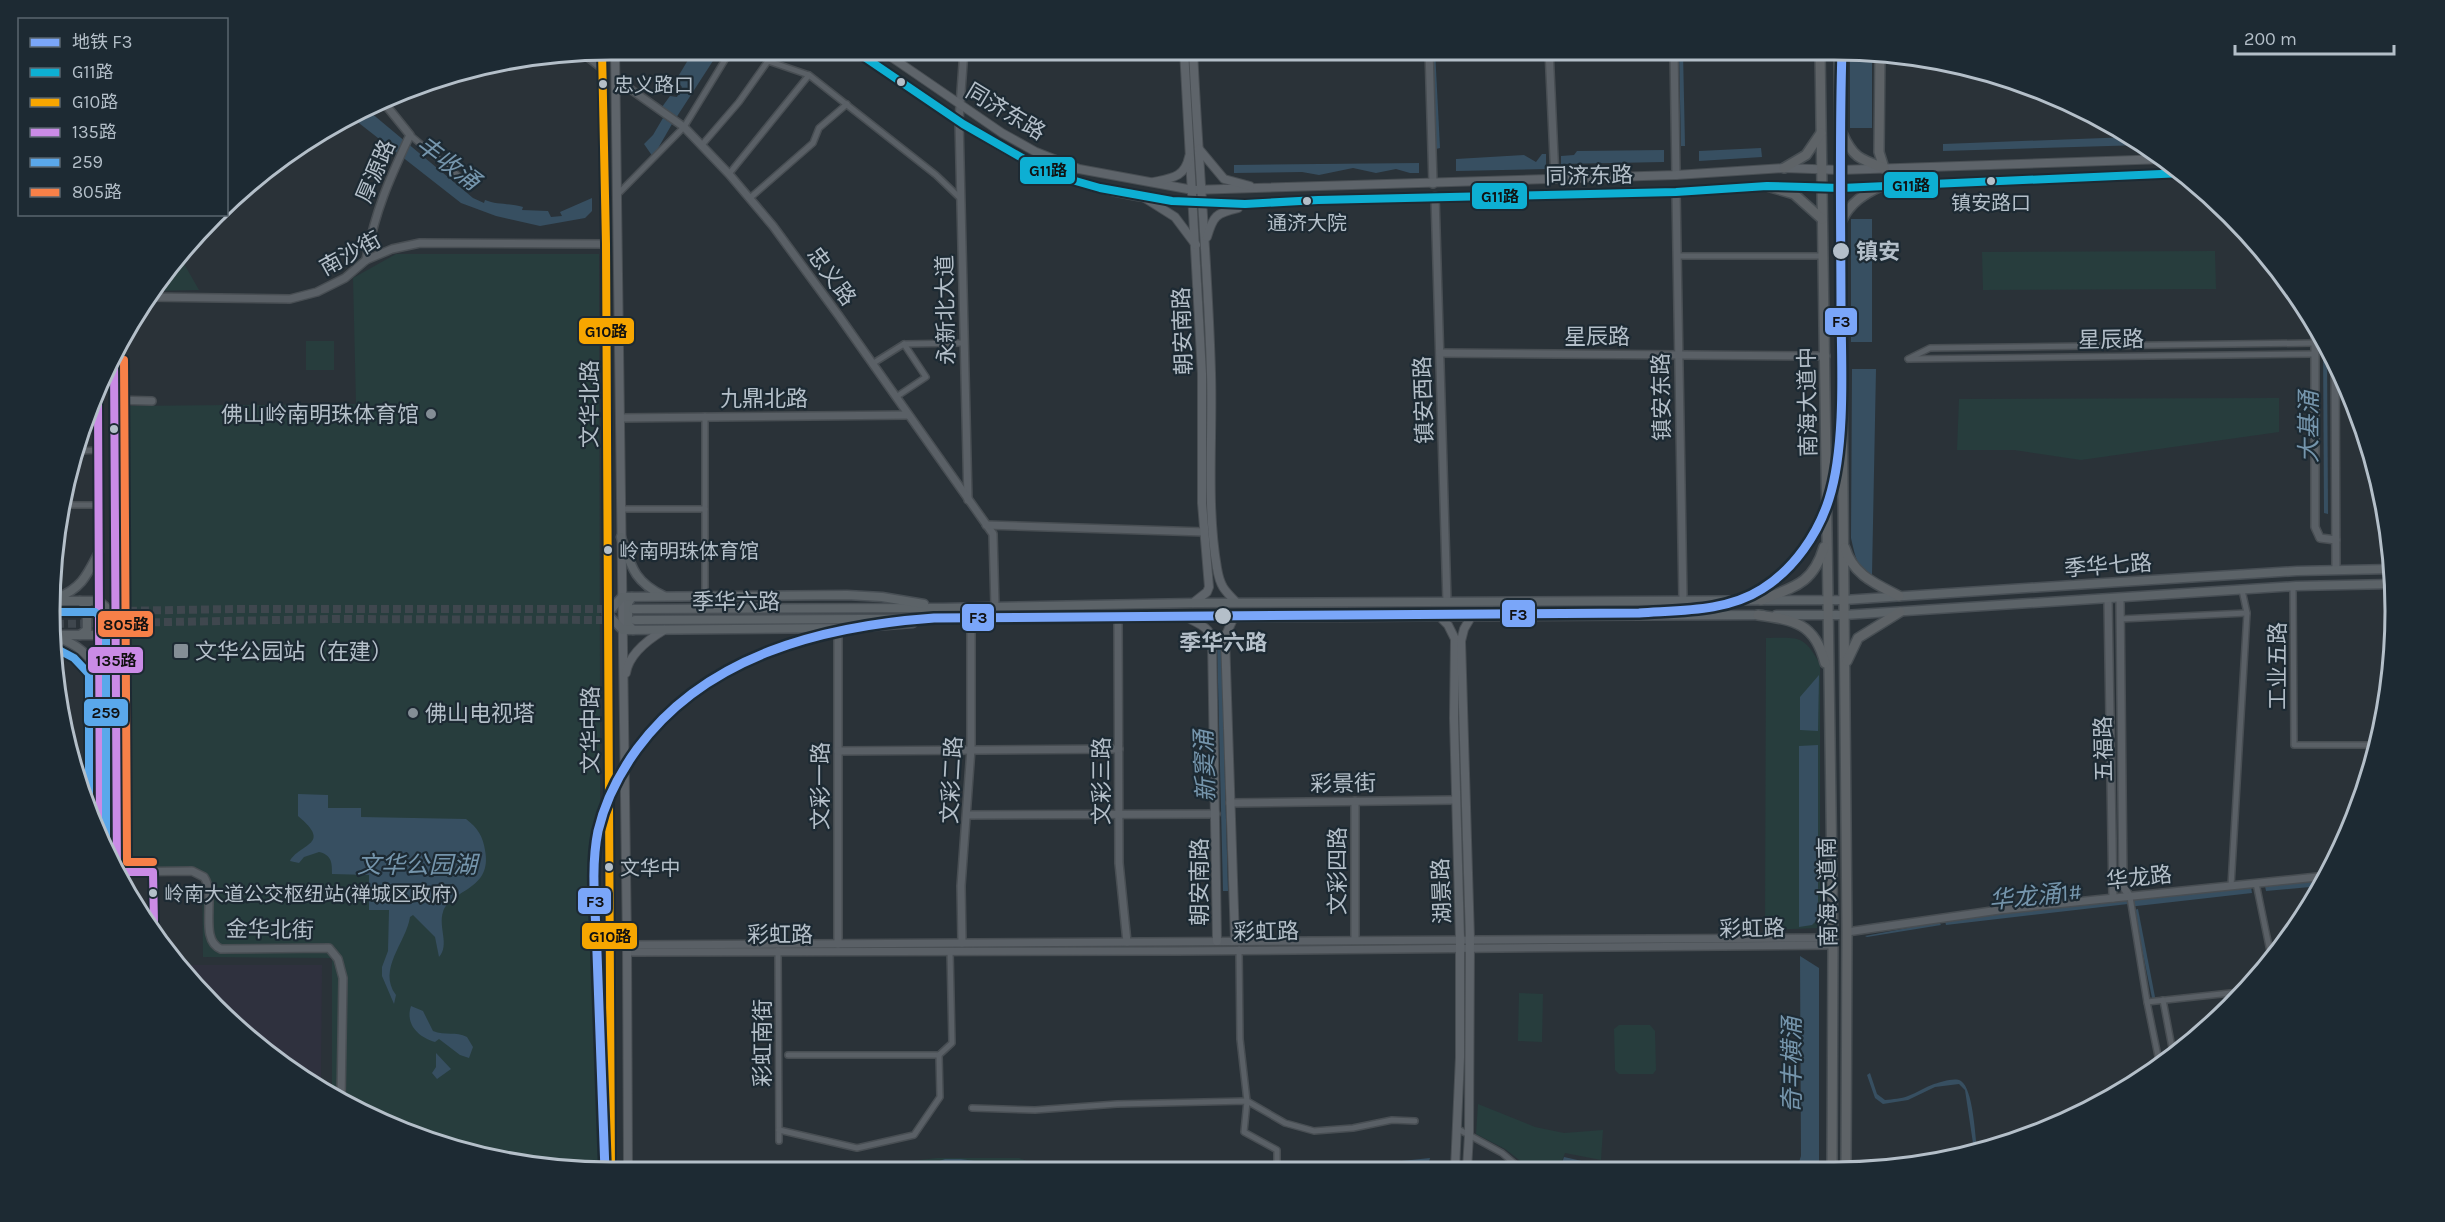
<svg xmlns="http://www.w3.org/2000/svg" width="2445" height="1222" font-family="Karla,'Noto Sans SC',sans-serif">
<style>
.medical{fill:#2f313e}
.green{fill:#273d3d}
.water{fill:#374f61}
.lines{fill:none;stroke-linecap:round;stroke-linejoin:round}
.primary-tunnel{stroke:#3f474e;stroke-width:8;stroke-dasharray:8 4;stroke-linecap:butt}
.minor-casing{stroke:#484e53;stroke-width:8}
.tertiary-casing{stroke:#484e53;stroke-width:10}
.secondary-casing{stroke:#484e53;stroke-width:10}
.primary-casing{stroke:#484f55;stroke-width:11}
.trunk-casing{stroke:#474e53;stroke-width:12}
.minor{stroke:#5a6066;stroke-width:5}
.tertiary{stroke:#5a6066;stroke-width:7}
.secondary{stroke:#5e646a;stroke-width:8}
.primary{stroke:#5c6368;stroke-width:8}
.trunk{stroke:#5e6367;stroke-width:9}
.bus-1-casing{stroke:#1d2a33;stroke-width:12}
.bus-2-casing{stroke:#1d2a33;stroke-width:12}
.bus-3-casing{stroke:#1d2a33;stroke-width:12}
.bus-4-casing{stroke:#1d2a33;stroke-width:12}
.bus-5-casing{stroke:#1d2a33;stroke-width:12}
.bus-1{stroke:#0dafd3;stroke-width:8}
.bus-2{stroke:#f7a600;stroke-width:8}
.bus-3{stroke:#ca8be6;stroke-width:8}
.bus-4{stroke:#5aa8eb;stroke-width:8}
.bus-5{stroke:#f78048;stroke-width:8}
.metro-1-casing{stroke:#1d2a33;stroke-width:14}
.metro-1{stroke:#7aa6f9;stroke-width:9}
.bus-dot{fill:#b4bfc9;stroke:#1d2a33;stroke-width:2}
.poi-dot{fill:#848e96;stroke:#1d2a33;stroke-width:2}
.labels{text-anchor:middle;stroke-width:4.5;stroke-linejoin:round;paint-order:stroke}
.bus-label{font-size:20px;fill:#b4bfc9;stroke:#1d2a33;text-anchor:start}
.street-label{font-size:22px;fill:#b4bfc9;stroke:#1d2a33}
.stop-label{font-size:22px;font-weight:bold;fill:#b4bfc9;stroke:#1d2a33;text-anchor:start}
.poi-label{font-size:22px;fill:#b4bfc9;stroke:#1d2a33;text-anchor:start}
.water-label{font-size:24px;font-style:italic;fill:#7595ac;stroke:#1d2a33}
.rim{fill:none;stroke:#b4bfc9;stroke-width:3}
.line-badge{stroke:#1d2a33;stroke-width:2}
.pale-badge-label{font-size:16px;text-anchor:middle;font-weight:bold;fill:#111}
</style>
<rect width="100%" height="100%" fill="#2a3238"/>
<path class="medical" d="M183,965H322L321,1085L214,1008Z"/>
<g class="green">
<path d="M2215,251L2216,289L1983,290L1982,252Z"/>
<path d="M396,254H599L601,1171H575L466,1153L363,1115L332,1092V958L203,957L202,872L195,869H129L125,406L356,404L353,278Z"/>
<path d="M179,255L199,290L153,291Z"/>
<rect x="306" y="341" width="28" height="29"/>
<path d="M2279,398V432L2081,460L2014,450H1957L1959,399Z"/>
<path d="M1766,638C1799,638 1803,634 1820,664V928L1765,930Z"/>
<path d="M1519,993L1543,994L1542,1042L1518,1041Z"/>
<path d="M1619,1025H1650L1655,1031L1656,1070L1653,1074H1619L1615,1070L1614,1029Z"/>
<path d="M1478,1104L1535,1127L1564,1133L1603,1130L1601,1160L1565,1153L1559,1169H1531L1505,1149L1476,1134Z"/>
<path d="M937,1158H1019L1050,1170L848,1171L854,1168Z"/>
<path d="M1235,1162L1236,1170H1156L1178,1163Z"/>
</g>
<g class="water">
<path d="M694,50H720L676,118L662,107L670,96L677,97L682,87L676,80Z"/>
<path d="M1431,50H1435L1440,148L1436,149Z"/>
<path d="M1679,51H1683L1685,146H1681Z"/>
<rect x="1850" y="51" width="22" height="77"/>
<path d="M370,112L473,198L484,203L485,200C497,205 510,203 523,207L522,210L548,211L551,217L562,216L560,212L592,198V211L585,218L540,226L496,216L461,203L355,120Z"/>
<path d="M663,118L672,124L653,157L644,144L653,135Z"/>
<path d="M2130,137L2143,145L1943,151V144Z"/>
<path d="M1761,148L1762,157L1699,161V151Z"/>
<path d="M1664,150V162L1561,164V156L1574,155L1577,151Z"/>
<path d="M1542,154H1546V169L1456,171V159L1524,155L1536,162Z"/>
<path d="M1419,163V173H1410L1396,169L1376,173L1353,168L1319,175L1302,172L1234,173V165Z"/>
<rect x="1851" y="219" width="21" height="123"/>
<path d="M2323,337L2327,346L2328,514L2324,513Z"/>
<path d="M1852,369H1876L1872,575C1856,567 1855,555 1851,538Z"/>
<path d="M1221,639L1228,891H1223L1217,640Z"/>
<path d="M1819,675L1818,731L1800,730V697Z"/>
<path d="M1818,745V919L1812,925L1799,927V746Z"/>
<path d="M298,794L328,795V808H361V817L466,819C478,828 483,837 485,850C493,891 450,889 443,912C438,927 450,945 439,957L435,937L413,915L410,917C406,943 377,969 396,995L394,1004L382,976V967L388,951L389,910H369V875L332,874C332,863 332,855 319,852L304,857L299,863L290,861C300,843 333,845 298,816Z"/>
<path d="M2325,879L2321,886L2266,891L2265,886Z"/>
<path d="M2251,887L2252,893L2137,906H2134L2133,900Z"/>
<path d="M2115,901H2128V904L1946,925L1945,921Z"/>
<path d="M2138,909L2155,997V999L2152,998L2134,910Z"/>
<path d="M1939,922L1941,925L1867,937L1865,936Z"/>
<path d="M1800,956L1819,968V1168H1797L1801,1156Z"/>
<path d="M411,1006L423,1011L433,1031C445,1036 456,1031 467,1037L473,1047L469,1058L460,1055L439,1039L435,1042C418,1037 405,1024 411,1006Z"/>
<path d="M436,1053L451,1069L437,1079L432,1073L436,1067Z"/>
<path d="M1870,1073L1877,1094L1885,1100C1893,1099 1901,1099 1908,1096C1917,1093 1925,1087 1934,1084C1941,1082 1955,1077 1961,1081C1973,1089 1975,1134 1977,1149L1974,1150L1965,1090L1959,1084L1935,1087L1908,1100L1883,1104L1875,1098L1867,1075Z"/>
<path d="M1564,1157L1613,1168L1616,1169H1560Z"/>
<path d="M1430,1158L1427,1169H1326Z"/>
<path d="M945,1159H961L1035,1170H995L978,1166L944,1164L932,1170H914Z"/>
</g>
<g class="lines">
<g class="primary-tunnel">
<path d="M57,612L234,609H630"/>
<path d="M56,624L334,619L614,620"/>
</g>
<defs>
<g id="minor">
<path d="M410,135L469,185"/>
<path d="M701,146L739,102L768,61L809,75L936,175L961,199"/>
<path d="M729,174L809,75"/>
<path d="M617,195L684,127L731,50"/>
<path d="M750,198L813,143L819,128L847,104"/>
<path d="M1677,256H1823"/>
<path d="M1908,359L1930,348L2315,343"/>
<path d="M1909,359L2315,354"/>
<path d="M872,364L904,344L964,343"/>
<path d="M896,397L926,377L904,344"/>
<path d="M705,416V596"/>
<path d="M79,451L99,450"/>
<path d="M60,505H99"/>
<path d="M621,509H705"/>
<path d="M2293,586L2294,745H2378"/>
<path d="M2120,619L2247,613"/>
<path d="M2256,883L2272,961"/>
<path d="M2231,886L2247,613L2242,590"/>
<path d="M2130,897L2147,1002L2240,992"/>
<path d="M1239,949L1240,1039L1247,1101L1244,1132L1277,1150V1169"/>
<path d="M778,950L779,1141"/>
<path d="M2163,1000L2174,1058"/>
<path d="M2147,1002L2160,1066"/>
<path d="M788,1055H939"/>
<path d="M972,1108L1035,1110L1117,1104L1247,1101L1285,1123L1314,1131L1353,1128L1392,1120L1415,1121"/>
<path d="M1458,1129L1502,1153L1521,1169"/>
<path d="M779,1130L857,1148L914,1135L940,1097L939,1055L952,1043L950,951"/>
</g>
<g id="tertiary">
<path d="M964,50L959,120L968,500"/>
<path d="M1429,50L1433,184"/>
<path d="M1549,50L1555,179"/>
<path d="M1674,51L1676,175"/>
<path d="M584,54L603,69"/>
<path d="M616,79L684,127L729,174L773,226L839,316L993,534L995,607"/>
<path d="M1676,192L1683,601"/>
<path d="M1435,196L1447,602"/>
<path d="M366,260C375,211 389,180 410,135L385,104"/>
<path d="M148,297L290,299L317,292L345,278L366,260L392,249L420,243L606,244"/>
<path d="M2315,323V527L2320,538L2336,540"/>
<path d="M1440,353L1826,356"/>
<path d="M2335,363L2336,570"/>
<path d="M114,400L152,401"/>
<path d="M620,418L908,415"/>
<path d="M986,525L1205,532"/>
<path d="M2120,598L2123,886L2130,897"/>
<path d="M2108,599L2113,898"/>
<path d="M1118,619L1119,863L1127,942"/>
<path d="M838,628V944"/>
<path d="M838,751L1119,749"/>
<path d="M85,786H99"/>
<path d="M1355,801V940"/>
<path d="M1230,803L1456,800"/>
<path d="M968,815L1216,814"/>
<path d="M117,872L192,871L204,877C217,896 198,940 221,949L329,948L338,959L343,978L341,1099"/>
<path d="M1847,932L1999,910L2327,876"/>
<path d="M962,943L961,886L971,749V619"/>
<path d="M627,945L1833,938"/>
<path d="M627,952L1177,951L1833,945"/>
</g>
<g id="secondary">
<path d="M615,50L627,945L628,1171"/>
<path d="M854,50C912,88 969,132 1031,163C1120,207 1222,208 1318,200L1676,192L1767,186L1841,188L2184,173"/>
<path d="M881,50L1002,133L1036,152L1079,169L1193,190L1676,175L1784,168L1840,170L2166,159"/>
<path d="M1184,50L1202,374V503L1209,587L1207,592L1193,603"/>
<path d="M1193,50C1198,158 1208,265 1211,373C1213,438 1206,504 1217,568C1220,586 1224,590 1236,602"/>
<path d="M602,51L606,244L611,1171"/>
<path d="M1199,149L1224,179L1250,186"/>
<path d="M1154,182C1172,178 1185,177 1189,157"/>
<path d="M1145,198L1175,217L1196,245"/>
<path d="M1207,237C1213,216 1216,213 1238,208"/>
<path d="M114,360L117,873"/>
<path d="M98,400L100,834"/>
<path d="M1440,617L1448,625L1455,639L1454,718L1460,939V1057L1455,1169"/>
<path d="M1190,619C1199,624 1210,628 1212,639L1217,941"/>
<path d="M1233,619L1225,637L1235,940"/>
<path d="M626,673C629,654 649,639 664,630"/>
<path d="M1467,1169L1469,1135L1470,939L1461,641L1464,629L1471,617"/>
</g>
<g id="primary">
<path d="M621,537C631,566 634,582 664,596"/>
<path d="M632,597L628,603V624L633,630"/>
<path d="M57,598C82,588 87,575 99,552"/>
<path d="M80,601L87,606V630L80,635"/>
<path d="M633,609L942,608L1193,603L1844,600L2104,583L2297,571L2392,569"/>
<path d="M1776,615H1844L2296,586L2392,584"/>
<path d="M635,620L1763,615"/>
<path d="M913,623L848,628L623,630L607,614L622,597L847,595L882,597L924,604"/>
<path d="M56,635H99L116,616L99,601H57"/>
<path d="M59,638C78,645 87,654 99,670"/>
</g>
<g id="trunk">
<path d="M1820,51L1833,945L1832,1168"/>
<path d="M1839,51L1847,932L1846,1168"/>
<path d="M1880,52L1879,152L1884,168"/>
<path d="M1842,133C1853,157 1859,159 1884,168"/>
<path d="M1784,168L1806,155L1821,133"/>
<path d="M1767,186L1794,194L1822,219"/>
<path d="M1842,220C1850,203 1864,194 1881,186"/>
<path d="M1845,548C1853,575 1876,584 1899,596"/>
<path d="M1761,600C1794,587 1813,584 1824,547"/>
<path d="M1758,615C1794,620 1815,623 1825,663"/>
<path d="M1847,661L1858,638L1900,612"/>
</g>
</defs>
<use href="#minor" class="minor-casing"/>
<use href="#tertiary" class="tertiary-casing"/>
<use href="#secondary" class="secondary-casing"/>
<use href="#primary" class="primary-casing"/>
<use href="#trunk" class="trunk-casing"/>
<use href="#minor" class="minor"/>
<use href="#tertiary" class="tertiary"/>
<use href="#secondary" class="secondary"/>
<use href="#primary" class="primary"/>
<use href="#trunk" class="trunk"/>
<defs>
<path id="bus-1" d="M854,50L963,124L1031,163L1065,178L1100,188L1172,201L1245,204L1318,200L1676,192L1767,186L1841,188L2184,173"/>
<path id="bus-2" d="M602,51L606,244L611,1171"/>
<g id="bus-3">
<path d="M114,360L117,872H153L154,924"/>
<path d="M98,401L100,834"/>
</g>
<g id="bus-4">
<path d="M57,612H95L106,621V856"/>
<path d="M55,648L74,658L89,674V800"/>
</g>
<path id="bus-5" d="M124,360L127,862H153"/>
</defs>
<use href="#bus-1" class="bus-1-casing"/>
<use href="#bus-2" class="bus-2-casing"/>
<use href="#bus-3" class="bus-3-casing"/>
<use href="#bus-4" class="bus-4-casing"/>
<use href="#bus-5" class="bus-5-casing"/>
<use href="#bus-1" class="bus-1"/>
<use href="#bus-2" class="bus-2"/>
<use href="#bus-3" class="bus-3"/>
<use href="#bus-4" class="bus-4"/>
<use href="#bus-5" class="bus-5"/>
<defs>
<path id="metro-1" d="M605,1171C602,1098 600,1026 597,953C596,913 590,870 598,831C605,801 619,774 637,749C706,655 823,626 934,618L1639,613C1680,610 1726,612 1762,589C1794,569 1818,534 1829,499C1845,449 1842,372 1841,319C1841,229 1839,140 1842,51"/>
</defs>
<use href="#metro-1" class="metro-1-casing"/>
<use href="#metro-1" class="metro-1"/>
</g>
<g class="bus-dot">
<circle cx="901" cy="82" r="5"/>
<circle cx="603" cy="84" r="5"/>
<circle cx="1991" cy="181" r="5"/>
<circle cx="1307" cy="201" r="5"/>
<circle cx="1841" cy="251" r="9"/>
<circle cx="114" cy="429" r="5"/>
<circle cx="608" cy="550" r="5"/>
<circle cx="1223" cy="616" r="9"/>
<circle cx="609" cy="867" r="5"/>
<circle cx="153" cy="893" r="5"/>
</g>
<g class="poi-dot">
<circle cx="431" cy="414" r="6"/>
<rect x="173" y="643" width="16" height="16" rx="3"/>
<circle cx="413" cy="713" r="6"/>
</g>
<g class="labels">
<g class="bus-label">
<text x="614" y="92">忠义路口</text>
<text x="1991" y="210" text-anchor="middle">镇安路口</text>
<text x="1307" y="230" text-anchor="middle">通济大院</text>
<text x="619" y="558">岭南明珠体育馆</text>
<text x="620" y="875">文华中</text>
<text x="164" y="901">岭南大道公交枢纽站(禅城区政府)</text>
</g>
<g class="street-label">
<text transform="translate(1006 111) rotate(31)" y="8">同济东路</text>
<text transform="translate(375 171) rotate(-67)" y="8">厚源路</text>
<text transform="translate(1589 175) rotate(-1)" y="8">同济东路</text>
<text transform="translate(350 253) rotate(-29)" y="8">南沙街</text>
<text transform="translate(832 276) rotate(54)" y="8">忠义路</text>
<text transform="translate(945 310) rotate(-91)" y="8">永新北大道</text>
<text transform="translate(1182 331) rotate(-92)" y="8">朝安南路</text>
<text x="1597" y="344">星辰路</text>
<text transform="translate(2111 339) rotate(-1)" y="8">星辰路</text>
<text transform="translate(1661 397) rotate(-91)" y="8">镇安东路</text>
<text x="764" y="406">九鼎北路</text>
<text transform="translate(1423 400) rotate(-92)" y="8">镇安西路</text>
<text transform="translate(1807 402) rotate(-91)" y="8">南海大道中</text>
<text transform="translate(589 404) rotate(-90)" y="8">文华北路</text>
<text transform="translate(2108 565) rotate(-4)" y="8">季华七路</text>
<text x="736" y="609">季华六路</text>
<text transform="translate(2277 666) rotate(-90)" y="8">工业五路</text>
<text transform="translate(590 730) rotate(-90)" y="8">文华中路</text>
<text transform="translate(2103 749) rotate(-91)" y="8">五福路</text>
<text transform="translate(951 780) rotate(-87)" y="8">文彩二路</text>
<text transform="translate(1101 781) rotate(-90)" y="8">文彩三路</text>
<text transform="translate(1343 783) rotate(-1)" y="8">彩景街</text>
<text transform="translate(820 786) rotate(-90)" y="8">文彩一路</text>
<text transform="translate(1337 871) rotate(-90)" y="8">文彩四路</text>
<text transform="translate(2139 877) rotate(-6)" y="8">华龙路</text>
<text transform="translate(1199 882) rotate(-90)" y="8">朝安南路</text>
<text transform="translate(1441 891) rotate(-92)" y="8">湖景路</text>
<text transform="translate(1827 892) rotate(-91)" y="8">南海大道南</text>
<text transform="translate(1752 928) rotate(-1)" y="8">彩虹路</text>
<text transform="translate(270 929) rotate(1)" y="8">金华北街</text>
<text transform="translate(1266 931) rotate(-1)" y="8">彩虹路</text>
<text x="780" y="942">彩虹路</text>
<text transform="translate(762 1043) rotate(-90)" y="8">彩虹南街</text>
</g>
<g class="stop-label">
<text x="1856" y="259">镇安</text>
<text x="1223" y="650" text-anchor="middle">季华六路</text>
</g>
<g class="poi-label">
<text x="419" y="422" text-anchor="end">佛山岭南明珠体育馆</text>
<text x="195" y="659">文华公园站（在建）</text>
<text x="425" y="721">佛山电视塔</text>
</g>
<g class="water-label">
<text transform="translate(448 163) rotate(37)" y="8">丰收涌</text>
<text transform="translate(2309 427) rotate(-90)" y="8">大基涌</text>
<text transform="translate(1205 766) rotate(-92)" y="8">新窦涌</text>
<text x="417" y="873">文华公园湖</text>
<text transform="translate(2035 896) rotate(-6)" y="8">华龙涌1#</text>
<text transform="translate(1792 1065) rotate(-90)" y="8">奇丰横涌</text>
</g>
</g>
<path d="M0 0H2445V1222H0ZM611 60H1834A551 551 0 0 1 2385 611V611A551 551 0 0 1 1834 1162H611A551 551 0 0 1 60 611V611A551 551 0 0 1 611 60Z" fill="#1d2a33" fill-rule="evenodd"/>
<path class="rim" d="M611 60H1834A551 551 0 0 1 2385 611V611A551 551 0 0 1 1834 1162H611A551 551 0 0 1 60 611V611A551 551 0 0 1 611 60Z"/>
<g class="line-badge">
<rect x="1019" y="156" width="57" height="29" rx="6" fill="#0dafd3"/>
<rect x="1883" y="171" width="56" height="28" rx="6" fill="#0dafd3"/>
<rect x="1471" y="182" width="57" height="28" rx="6" fill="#0dafd3"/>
<rect x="1824" y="307" width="34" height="29" rx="6" fill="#7aa6f9"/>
<rect x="578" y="317" width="57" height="28" rx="6" fill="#f7a600"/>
<rect x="1501" y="599" width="35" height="29" rx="6" fill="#7aa6f9"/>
<rect x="961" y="603" width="34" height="29" rx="6" fill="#7aa6f9"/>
<rect x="97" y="610" width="57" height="28" rx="6" fill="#f78048"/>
<rect x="87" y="646" width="57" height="28" rx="6" fill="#ca8be6"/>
<rect x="83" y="698" width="46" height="29" rx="6" fill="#5aa8eb"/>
<rect x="577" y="887" width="35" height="28" rx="6" fill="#7aa6f9"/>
<rect x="581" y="922" width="57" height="28" rx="6" fill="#f7a600"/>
</g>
<g class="pale-badge-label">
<text x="1048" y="176">G11路</text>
<text x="1911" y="191">G11路</text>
<text x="1500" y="202">G11路</text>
<text x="1841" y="327">F3</text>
<text x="606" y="337">G10路</text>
<text x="1518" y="620">F3</text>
<text x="978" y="623">F3</text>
<text x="126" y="630">805路</text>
<text x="116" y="666">135路</text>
<text x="106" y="718">259</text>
<text x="595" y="907">F3</text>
<text x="610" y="942">G10路</text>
</g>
<rect x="18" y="18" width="210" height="198" fill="#1d2a33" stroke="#59666f" stroke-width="1.5"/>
<rect x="30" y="38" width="30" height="9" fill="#7aa6f9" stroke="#59666f" stroke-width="1.5"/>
<text x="72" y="48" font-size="18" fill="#b4bfc9">地铁 F3</text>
<rect x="30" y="68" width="30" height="9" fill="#0dafd3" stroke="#59666f" stroke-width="1.5"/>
<text x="72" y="78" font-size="18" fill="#b4bfc9">G11路</text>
<rect x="30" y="98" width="30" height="9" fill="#f7a600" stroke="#59666f" stroke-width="1.5"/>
<text x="72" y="108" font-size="18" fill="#b4bfc9">G10路</text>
<rect x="30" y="128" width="30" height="9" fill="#ca8be6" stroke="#59666f" stroke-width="1.5"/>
<text x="72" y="138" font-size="18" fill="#b4bfc9">135路</text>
<rect x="30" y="158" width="30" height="9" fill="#5aa8eb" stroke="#59666f" stroke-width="1.5"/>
<text x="72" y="168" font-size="18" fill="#b4bfc9">259</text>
<rect x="30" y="188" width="30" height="9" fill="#f78048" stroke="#59666f" stroke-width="1.5"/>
<text x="72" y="198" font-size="18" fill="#b4bfc9">805路</text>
<path d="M2235 45v9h159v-9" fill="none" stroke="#b4bfc9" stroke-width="3"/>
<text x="2244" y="45" font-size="18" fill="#b4bfc9" stroke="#1d2a33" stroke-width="4.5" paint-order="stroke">200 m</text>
</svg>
